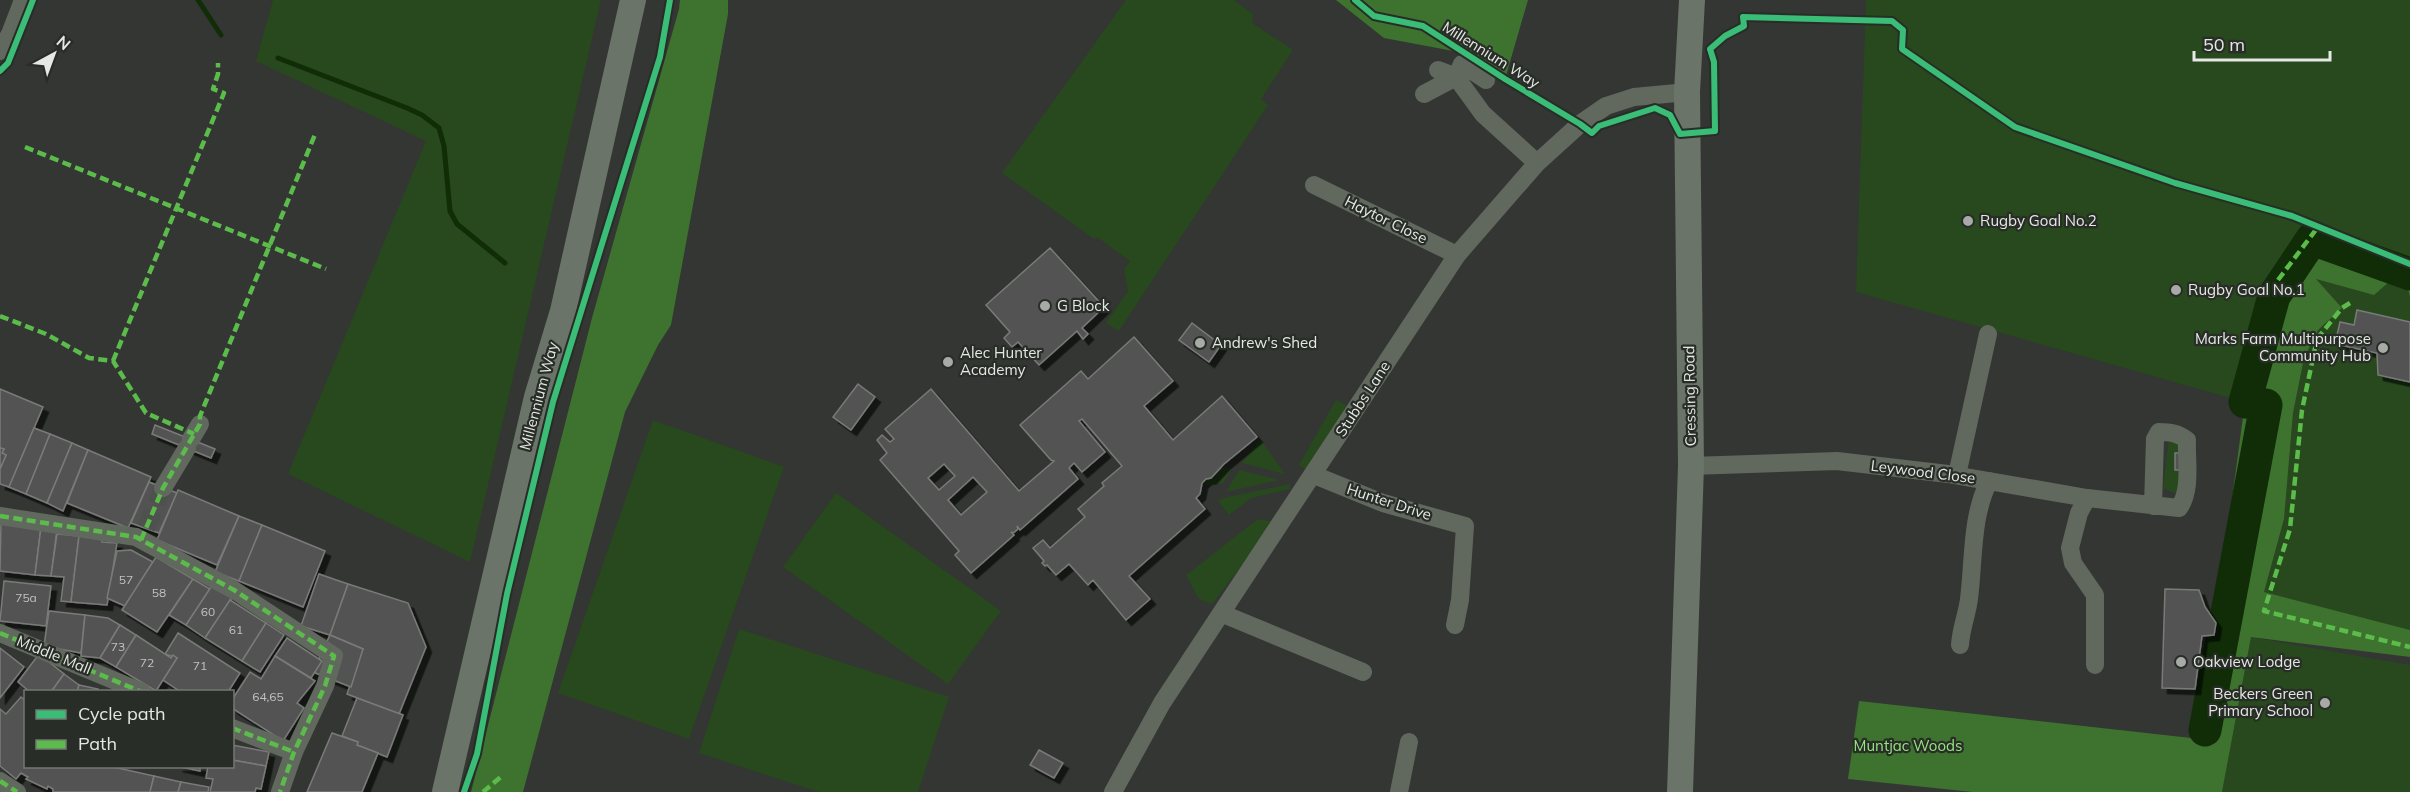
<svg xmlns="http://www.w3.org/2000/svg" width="2410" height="792" font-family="Mulish,sans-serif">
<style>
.green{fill:#27491d}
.forest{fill:#3e732f}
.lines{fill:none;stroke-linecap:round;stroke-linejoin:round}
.stream{stroke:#102d07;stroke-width:5}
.river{stroke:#102d07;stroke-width:33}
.building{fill:#535352;stroke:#797a79;stroke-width:1.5;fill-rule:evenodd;filter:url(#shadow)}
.street-tunnel{stroke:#4e514d;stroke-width:18;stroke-dasharray:18 9;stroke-linecap:butt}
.street{stroke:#61695e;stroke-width:18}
.secondary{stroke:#6a7468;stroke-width:26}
.quiet{stroke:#5cbc4b;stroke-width:4.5;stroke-dasharray:9 4.5;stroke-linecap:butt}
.cycleway-casing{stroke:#282d27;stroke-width:10}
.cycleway{stroke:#3abd76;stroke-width:6}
.poi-dot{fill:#a7aaa6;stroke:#282d27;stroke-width:2}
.labels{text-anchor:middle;stroke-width:4.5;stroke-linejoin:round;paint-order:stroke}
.number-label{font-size:12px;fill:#c0c3c0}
.street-label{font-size:15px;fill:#e5e8e4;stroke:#282d27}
.poi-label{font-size:15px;fill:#e5e8e4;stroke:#282d27;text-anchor:start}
.park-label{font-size:15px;fill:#95e57f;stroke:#282d27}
</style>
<defs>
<filter id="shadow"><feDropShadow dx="5.5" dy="5.5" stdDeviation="0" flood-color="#0009"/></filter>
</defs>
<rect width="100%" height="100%" fill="#333632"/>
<g class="green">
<path d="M273,0H601L470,562L288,474L426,141L256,61Z"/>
<path d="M1126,0H1234L1253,14L1252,23L1293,50L1261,99L1268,105L1119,331L1106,323L1128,291L1124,269L1130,261L1097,237L1094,239L1002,173Z"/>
<path d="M1866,0H2410V630L2264,592L2284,519L2293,413L2304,358L2318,330L2342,308L2276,293L2261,332L2245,402L1856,292Z"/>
<path d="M1336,400L1352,408L1308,471L1299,465Z"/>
<path d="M653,420L784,467L689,739L558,693Z"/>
<path d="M2169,438L2180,441L2179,495L2163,488Z"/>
<path d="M1260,439L1285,474L1242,463Z"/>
<path d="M1221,467L1232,469L1223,483L1205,485L1202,483Z"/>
<path d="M1239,470L1280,480L1226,492Z"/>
<path d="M1290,484V489L1251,498L1229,515L1218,501L1227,497Z"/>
<path d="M836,493L1001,611L948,684L783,567Z"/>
<path d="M1258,519L1275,522L1212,604L1199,599L1186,575Z"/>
<path d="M739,629L949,697L918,792H819L699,753Z"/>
<path d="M2251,637L2410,665V792H2222Z"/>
</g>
<g class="forest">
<path d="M680,0H728V14L671,325L658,345L625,412L523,792H471L592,318L679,9Z"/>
<path d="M1336,0H1528L1505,79L1464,53L1384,38Z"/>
<path d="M2315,242L2410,274V297L2408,289L2390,281L2374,295L2316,279L2342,308L2318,330L2304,358L2293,413L2284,519L2264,592L2410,630V657L2251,637L2222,792H1973L1848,779L1859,701L2200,739L2245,402L2274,296Z"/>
</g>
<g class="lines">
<g class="stream">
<path d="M198,0L221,35"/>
<path d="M278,58L407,108L422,115L439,128L444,146L450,211L457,224L505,263"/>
</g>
<path class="river" d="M2205,730L2266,405L2245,402L2274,296L2312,239L2410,274"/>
</g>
<g class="building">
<path d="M1050,248L1104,307L1082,328L1088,334L1083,339L1077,331L1039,365L1018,342L1012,347L1004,338L1010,332L986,305Z"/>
<path d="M2357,310L2410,322V382L2378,375L2377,353L2335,344L2340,322L2354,325Z"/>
<path d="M1192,323L1221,345L1209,362L1179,340Z"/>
<path d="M1134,337L1173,381L1144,406L1173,440L1222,396L1257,437L1224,464L1211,478L1206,479L1202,483L1200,494L1196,498L1205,509L1129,576L1150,599L1126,620L1093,580L1088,585L1069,564L1056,575L1047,565L1045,566L1042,563L1044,561L1033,548L1043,540L1050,548L1085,517L1078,509L1104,486L1102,483L1122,466L1082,419L1079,421L1105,452L1082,472L1074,463L1069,468L1078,479L1020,530L1017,526L1018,529L1013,533L1011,532L1014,535L971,573L955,555L959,551L880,460L887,453L877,440L882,435L890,442L894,439L885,429L931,389L1019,491L1054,461L1051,460L1020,425L1081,371L1088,379ZM944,464L955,476L939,490L928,478ZM973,477L987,492L961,515L948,500Z"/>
<path d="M858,384L875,397L851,430L833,417Z"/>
<path d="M0,389L43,407L9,487L0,484V469L6,455L2,453L4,449L0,448Z"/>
<path d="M155,425L215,449L211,458L152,434Z"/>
<path d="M34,428L50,434L26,494L9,487Z"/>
<path d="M50,434L72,443L47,503L26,494Z"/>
<path d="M72,443L88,450L63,511L47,503Z"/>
<path d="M0,448L4,449L2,453L6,455L0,469Z"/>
<path d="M88,450L151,477L128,528L67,503Z"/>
<rect x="2175" y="453" width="8" height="17"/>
<path d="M149,482L177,493L159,533L131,523Z"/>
<path d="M178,490L239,516L217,565L157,540Z"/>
<path d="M239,516L262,525L239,581L215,572Z"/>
<path d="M1,522L41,527L35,575L0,571Z"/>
<path d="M262,525L325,551L303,607L239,581Z"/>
<path d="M41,527L57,529L51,576L35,575Z"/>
<path d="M57,534L79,536L71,602L61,601L64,577L51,576Z"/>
<path d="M79,536L102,538V542L117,543L107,605L71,602Z"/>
<path d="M131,550L153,562L125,606L107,598L117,551Z"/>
<path d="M156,557L193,579L157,632L122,610Z"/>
<path d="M319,574L348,584L330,635L301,626Z"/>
<path d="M193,579L210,589L186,625L169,615Z"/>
<path d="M4,581L51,586L46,626L0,621Z"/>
<path d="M213,584L233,596L205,638L186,625Z"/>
<path d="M348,584L408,603L426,647L399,714L347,694L363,649L330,635Z"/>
<path d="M2165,589L2199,590L2205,607L2216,623L2214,635L2202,636L2195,689L2162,688Z"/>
<path d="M230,600L266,623L242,661L205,638Z"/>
<path d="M49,611L85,615L81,653L44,646Z"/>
<path d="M85,615L108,618L120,625L100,658L81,656Z"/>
<path d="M266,623L284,635L260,672L242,661Z"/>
<path d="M120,625L136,635L116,667L100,658Z"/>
<path d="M178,633L240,673L228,692H181L163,680L177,658L165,654Z"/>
<path d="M136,635L171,658L173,655L177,658L156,691L116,667Z"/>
<path d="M330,635L363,649L351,687L313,672Z"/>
<path d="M287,638L322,661L311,678L275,656Z"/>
<path d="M0,648L24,667L0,698Z"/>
<path d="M39,654L64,674L51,692H30L18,682Z"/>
<path d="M275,656L315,681L297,703L304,708L283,741L232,708V700L250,672L261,679Z"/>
<path d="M64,674L79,685L77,692H51Z"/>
<path d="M79,685L98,689L97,692H77Z"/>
<path d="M21,697L26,701V766H109L154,776L150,792H53V789L48,786L47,789L26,779L28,777L21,773L16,779L0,766V709L6,714Z"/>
<path d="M357,698L403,715L387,757L357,745L358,742L342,736Z"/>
<path d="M332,733L358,742L357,745L378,753L362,792H307Z"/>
<path d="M232,745L269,752L266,766L232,760Z"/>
<path d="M1039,750L1063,763L1054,778L1030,765Z"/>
<path d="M232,760L266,766L261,789L256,788L255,792H210L213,779L206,778L208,766H232Z"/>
<path d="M177,766H200V771Z"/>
<path d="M154,776L181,782L178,792H150Z"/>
<path d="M181,782L209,787L208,792H178Z"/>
</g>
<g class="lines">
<path class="street-tunnel" d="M146,528L163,488"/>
<g class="street">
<path d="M0,51L10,34L23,0"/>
<path d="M1438,70L1456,77"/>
<path d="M1486,80L1462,64L1456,77L1483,114L1537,163"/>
<path d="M1424,94L1456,77"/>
<path d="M1314,185L1457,255"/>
<path d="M191,439L200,424"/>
<path d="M1691,466L1837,461L1948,474L2087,498L2179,508C2192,490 2186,460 2187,440C2178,433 2170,432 2159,432L2155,439L2153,506"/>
<path d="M1314,475L1383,503L1465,526L1460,600L1455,625"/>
<path d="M1957,475L1988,334"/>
<path d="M163,488L187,448"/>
<path d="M2087,498L2079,513L2070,548L2073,563L2095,595V665"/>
<path d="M0,516L136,537L234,590L334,656L325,686L294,752L280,792"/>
<path d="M1223,614L1363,672"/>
<path d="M0,633L142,692"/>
<path d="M1960,645C1961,628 1967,615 1969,599C1974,559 1971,517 1989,481"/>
<path d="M232,728L294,752"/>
<path d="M0,781L17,792"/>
<path d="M1113,792L1162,703L1457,255L1537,163L1580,124L1606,106L1634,97L1687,92"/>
<path d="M1399,792L1409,742"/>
</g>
<g class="secondary">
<path d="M445,792L537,397L563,311L633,0"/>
<path d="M1680,792L1691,466L1687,92L1692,0"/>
</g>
<g class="quiet">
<path d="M25,147L326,269"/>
<path d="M2278,280L2318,227"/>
<path d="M2350,303L2342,308L2317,339L2302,410L2290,529L2264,611L2410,647"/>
<path d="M0,316L46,334L89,358L113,361L146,413L194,434"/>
<path d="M113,361L224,93L213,89L218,74V63"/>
<path d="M0,516L136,537L234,590L334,656L325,686L294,752L280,792"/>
<path d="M141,540L163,488L200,424V416L316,132"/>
<path d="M0,633L142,692"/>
<path d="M232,728L294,752"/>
<path d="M0,781L17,792"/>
<path d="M483,792L503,775"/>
</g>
<defs>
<g id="cycleway">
<path d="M1355,0L1374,16L1423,26L1505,79L1580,124L1592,133L1599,126L1655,108L1670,115L1680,134L1715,131L1714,62L1710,49L1725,36L1744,26L1743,17L1892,21L1903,30L1902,49L2015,127L2175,183L2292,216L2410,264"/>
<path d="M0,71L8,63L33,0"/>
<path d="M464,792L477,754L507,594L553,402L660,57L670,0"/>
</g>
</defs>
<use href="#cycleway" class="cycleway-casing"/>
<use href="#cycleway" class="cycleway"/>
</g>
<g class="poi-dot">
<circle cx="1968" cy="221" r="6"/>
<circle cx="2176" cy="290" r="6"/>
<circle cx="1045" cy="306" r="6"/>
<circle cx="1200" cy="343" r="6"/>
<circle cx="2383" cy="348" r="6"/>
<circle cx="948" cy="362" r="6"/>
<circle cx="2181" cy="662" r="6"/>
<circle cx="2325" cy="703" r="6"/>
</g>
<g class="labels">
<g class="number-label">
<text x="126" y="584">57</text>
<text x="159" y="597">58</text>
<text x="26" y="602">75a</text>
<text x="208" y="616">60</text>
<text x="236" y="634">61</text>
<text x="118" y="651">73</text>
<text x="147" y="667">72</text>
<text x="200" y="670">71</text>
<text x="268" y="701">64,65</text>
</g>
<g class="street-label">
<text transform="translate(1491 55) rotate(32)" y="5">Millennium Way</text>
<text transform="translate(1386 220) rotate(26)" y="5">Haytor Close</text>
<text transform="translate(539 396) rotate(-75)" y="5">Millennium Way</text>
<text transform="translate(1690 396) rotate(-91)" y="5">Cressing Road</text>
<text transform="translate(1363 399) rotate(-57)" y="5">Stubbs Lane</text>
<text transform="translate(1923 472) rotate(7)" y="5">Leywood Close</text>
<text transform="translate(1389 502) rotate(18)" y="5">Hunter Drive</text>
<text transform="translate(54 655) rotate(22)" y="5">Middle Mall</text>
</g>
<g class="poi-label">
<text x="1980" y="226">Rugby Goal No.2</text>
<text x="2188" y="295">Rugby Goal No.1</text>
<text x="1057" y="311">G Block</text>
<text x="2371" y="344" text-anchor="end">Marks Farm Multipurpose<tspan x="2371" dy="17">Community Hub</tspan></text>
<text x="1212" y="348">Andrew's Shed</text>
<text x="960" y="358">Alec Hunter<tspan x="960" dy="17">Academy</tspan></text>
<text x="2193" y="667">Oakview Lodge</text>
<text x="2313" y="699" text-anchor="end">Beckers Green<tspan x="2313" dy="17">Primary School</tspan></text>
</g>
<g class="park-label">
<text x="1908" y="751">Muntjac Woods</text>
</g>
</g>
<rect x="24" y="690" width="210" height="78" fill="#282d27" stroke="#747873" stroke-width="1.5"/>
<rect x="36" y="710" width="30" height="9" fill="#3abd76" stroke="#747873" stroke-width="1.5"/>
<text x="78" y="720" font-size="18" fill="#e5e8e4">Cycle path</text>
<rect x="36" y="740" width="30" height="9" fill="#5cbc4b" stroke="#747873" stroke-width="1.5"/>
<text x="78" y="750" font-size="18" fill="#e5e8e4">Path</text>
<g transform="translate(54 54) rotate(41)" stroke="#282d27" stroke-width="4.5" paint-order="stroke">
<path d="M0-4.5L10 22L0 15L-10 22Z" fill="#e5e8e4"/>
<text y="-9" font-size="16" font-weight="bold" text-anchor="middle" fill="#e5e8e4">N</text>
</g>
<path d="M2194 51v9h136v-9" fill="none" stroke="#e5e8e4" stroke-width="3"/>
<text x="2203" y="51" font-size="18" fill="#e5e8e4" stroke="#282d27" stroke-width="4.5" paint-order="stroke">50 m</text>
</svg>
